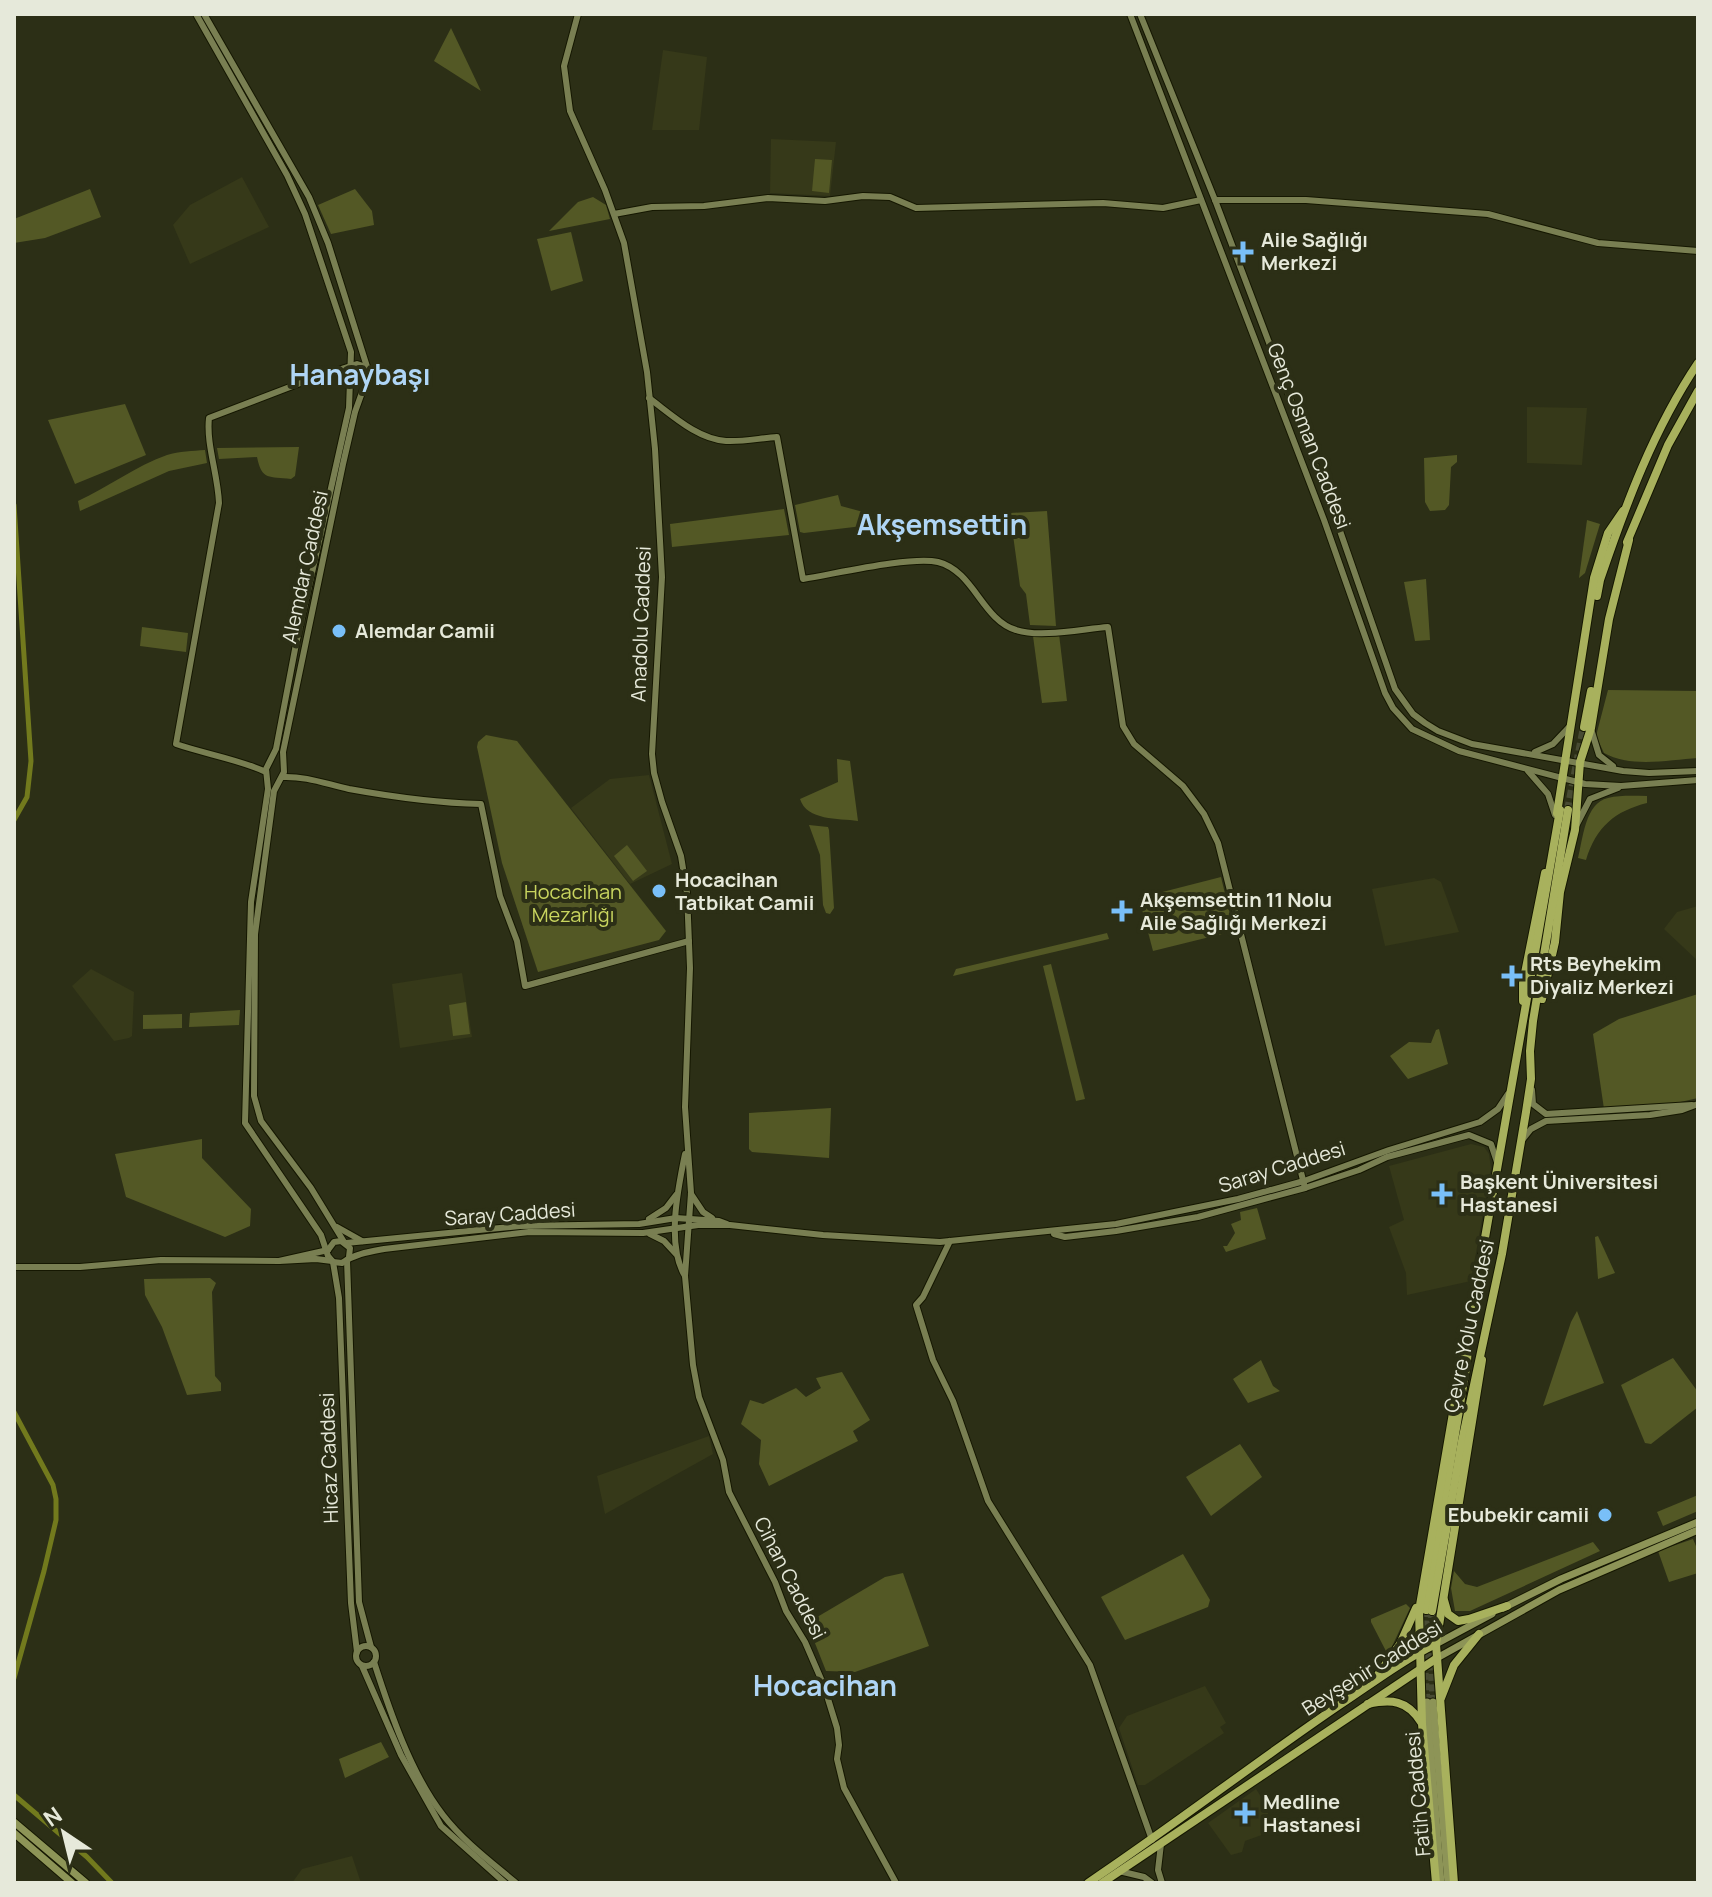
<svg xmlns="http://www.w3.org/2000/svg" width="1712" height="1897" font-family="Manrope,sans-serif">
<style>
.built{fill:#363919}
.green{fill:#535825}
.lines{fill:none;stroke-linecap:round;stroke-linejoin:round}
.canal{stroke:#727a1d;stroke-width:5}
.primary-tunnel{stroke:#484b33;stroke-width:7;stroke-dasharray:7 3.5;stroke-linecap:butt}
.highway-tunnel{stroke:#484b33;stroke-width:8;stroke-dasharray:8 4;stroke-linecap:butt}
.secondary-casing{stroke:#151701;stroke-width:8}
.primary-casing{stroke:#151701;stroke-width:9}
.highway-casing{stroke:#151701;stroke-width:10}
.secondary{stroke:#797f52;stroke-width:6}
.primary{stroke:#8d9457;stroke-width:7}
.highway{stroke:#a8b15d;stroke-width:8}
.poi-dot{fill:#79bff8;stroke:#2c2f16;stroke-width:3}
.labels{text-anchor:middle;stroke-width:8;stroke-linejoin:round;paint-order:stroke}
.poi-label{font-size:20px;font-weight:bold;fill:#e6e9da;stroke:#2c2f16;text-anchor:start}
.street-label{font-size:20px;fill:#e6e9da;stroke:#2c2f16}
.park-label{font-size:20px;fill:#c9d55f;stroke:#2c2f16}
.district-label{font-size:28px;font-weight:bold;fill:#afd5f5;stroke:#2c2f16}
</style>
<rect width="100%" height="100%" fill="#2c2f16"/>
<g class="built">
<path d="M663,50L707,57L699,130H652Z"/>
<path d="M771,139L836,142L830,196L770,193Z"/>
<path d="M242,177L269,227L190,264L173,225L190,205Z"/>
<path d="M1527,407L1587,408L1582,465L1527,463Z"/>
<path d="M649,775L672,864L630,884L571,808L610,779Z"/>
<path d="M1434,878L1441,882L1459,932L1385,946L1372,889Z"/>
<path d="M1698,906V961L1664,929L1677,912Z"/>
<path d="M91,969L134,992L132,1036L129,1038L114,1041L72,986Z"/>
<path d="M462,973L472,1037L400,1048L392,984Z"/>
<path d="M1471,1144L1484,1147L1489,1154L1491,1168L1471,1281L1407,1295L1406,1273L1389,1227L1404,1220L1389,1166Z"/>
<path d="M709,1436L713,1454L605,1514L597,1476Z"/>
<path d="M1205,1686L1226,1723L1220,1727L1224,1733L1145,1785H1138L1119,1728L1127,1716Z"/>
<path d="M1256,1789L1265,1803L1273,1831L1245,1841L1242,1852L1231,1855L1208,1823Z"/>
<path d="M352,1856L361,1883H292L302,1869Z"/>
</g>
<g class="green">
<path d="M451,28L481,91L434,61Z"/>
<path d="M815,159L832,160L829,193L812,191Z"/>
<path d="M90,189L101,217L45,238L14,243V219Z"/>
<path d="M355,189L372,211L374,225L331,234L318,205Z"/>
<path d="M593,197L606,205L610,219L549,231L578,202Z"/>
<path d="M571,232L583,281L551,291L537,239Z"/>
<path d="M125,404L146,455L75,484L48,420Z"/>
<path d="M299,447L295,476L291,479C269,476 262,481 257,457L219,459L217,448Z"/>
<path d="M205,450L207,463L169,471L80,511L78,501C108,487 136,466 167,455C179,451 193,451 205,450Z"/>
<path d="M1457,455V462L1451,467L1449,505L1445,510L1430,511L1425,502L1424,458Z"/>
<path d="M838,495L841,506L867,513L872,518L871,525L804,533L800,532L795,505Z"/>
<path d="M784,509L789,535L672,547L670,524Z"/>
<path d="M1047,511L1056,626L1030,625L1026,594L1020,586L1010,513Z"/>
<path d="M1587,520L1600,524L1585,573L1579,578Z"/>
<path d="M1426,579L1430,640L1415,641L1404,582Z"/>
<path d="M142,627L188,633L186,652L140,646Z"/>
<path d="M1059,634L1067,701L1042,703L1033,636Z"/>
<path d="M1608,690L1698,691V758C1669,760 1630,768 1604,753L1596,736Z"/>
<path d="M486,735L517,741L666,931L659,940L538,972L502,863L477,747L478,742Z"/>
<path d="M837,759L850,761L858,821C838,818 807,821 800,799L838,782Z"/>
<path d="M1647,796V803C1615,811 1596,827 1586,860L1578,858C1583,839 1585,803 1608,798C1620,795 1634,796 1647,796Z"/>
<path d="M809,825L828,827L829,830L834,908L830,914L826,913L823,905L820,855Z"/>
<path d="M627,845L647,871L633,881L614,856Z"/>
<path d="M1221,877L1234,931L1153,951L1139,898Z"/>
<path d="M1107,933L1109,939L953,976L956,969Z"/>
<path d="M1051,964L1085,1099L1076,1101L1043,966Z"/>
<path d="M1698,994V1098L1663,1106L1604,1109L1593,1034L1619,1019Z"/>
<path d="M466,1002L470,1034L453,1036L449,1005Z"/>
<path d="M240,1010L239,1025L189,1027L190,1013Z"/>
<path d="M182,1014V1028L143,1029V1015Z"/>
<path d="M1439,1029L1448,1064L1408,1079L1390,1056L1409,1042L1431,1043L1436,1030Z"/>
<path d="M831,1108L829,1158L752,1152L749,1149V1113Z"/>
<path d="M202,1139V1158L251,1209L250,1226L225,1237L126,1197L115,1154Z"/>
<path d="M1257,1208L1266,1239L1226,1252L1223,1246H1227L1235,1233L1231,1224L1241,1220L1240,1212Z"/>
<path d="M1598,1236L1615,1273L1598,1279L1595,1237Z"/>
<path d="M210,1278L216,1283L212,1292L215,1376L221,1383V1391L187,1395L162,1327L145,1295L144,1279Z"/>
<path d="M1577,1311L1604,1383L1543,1406L1571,1322Z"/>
<path d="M1673,1358L1698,1392V1407L1651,1444L1645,1443L1621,1385Z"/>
<path d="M1261,1360L1273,1386L1280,1391L1248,1403L1233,1379Z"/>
<path d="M842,1372L870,1420L853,1431L858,1441L769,1486L759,1464L761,1440L741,1424L750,1400L763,1404L796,1388L806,1397L821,1388L816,1378Z"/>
<path d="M1240,1444L1262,1477L1211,1516L1186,1477Z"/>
<path d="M1698,1495V1511L1663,1526L1657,1512Z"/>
<path d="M1693,1539L1698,1551V1573L1669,1582L1658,1551Z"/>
<path d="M1593,1542L1600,1551L1470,1611H1455L1451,1588L1454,1571L1465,1584L1477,1587Z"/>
<path d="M1183,1554L1210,1600L1208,1607L1125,1640L1101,1597Z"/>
<path d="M903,1573L929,1646L855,1672L826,1671L807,1623L885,1577Z"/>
<path d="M1406,1604L1410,1608L1388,1655L1371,1622V1619Z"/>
<path d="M381,1742L389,1757L345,1778L339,1759Z"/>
</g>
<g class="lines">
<g class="canal">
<path d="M14,505L31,761L27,797L14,820"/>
<path d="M14,1412L53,1485L56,1499V1520L44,1571L14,1678"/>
<path d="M14,1795L87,1857L112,1883"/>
</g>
<g class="primary-tunnel">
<path d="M1426,1610L1424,1654L1427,1702"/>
<path d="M1432,1611L1430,1644L1433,1702"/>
</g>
<path class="highway-tunnel" d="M1568,810L1584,727"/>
<defs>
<g id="secondary">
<path d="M196,14L287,175L305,214L351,352L349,408L296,644L276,749L266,769L268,789L251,902L245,1123L321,1235L328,1256L333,1262L339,1298L351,1603L357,1652"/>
<path d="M204,14L309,197L328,243L369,373L355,412L343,464L283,752L284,772L274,791L255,934L254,1096L261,1121L311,1188L344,1242"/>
<path d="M578,14L564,66L570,111L605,190L624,243L647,372L655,449L662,577L652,754L654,773L662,802L681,856L687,893L690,968L685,1107L691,1193L685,1276L693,1365L699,1397L723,1460L729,1492L775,1582L786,1611L805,1642L824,1686L837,1728L839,1745L837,1759L844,1788L896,1883"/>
<path d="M1130,14L1324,520L1385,693L1393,708L1412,729L1459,751L1585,784L1621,786L1698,780"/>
<path d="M1140,14L1215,200L1338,525L1395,689L1413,714L1425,723L1438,731L1472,744L1623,771L1649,773L1698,771"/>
<path d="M1215,200H1306L1488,214L1598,243L1698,251"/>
<path d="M614,214L652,207L704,206L768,198L825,201L863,196L890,197L916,208L1103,203L1163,208L1201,200"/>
<path d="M323,377L350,380L357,384L365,382"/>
<path d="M649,398C672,415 697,439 726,441C742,442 761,438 777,437L803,579C835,574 910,556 938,562C974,571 982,620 1016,630C1040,638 1082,629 1108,627L1123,726L1134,744L1183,786L1204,814L1218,843L1305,1188"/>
<path d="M1591,729L1599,755L1613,766"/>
<path d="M1535,752L1553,744L1570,726"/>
<path d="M1528,771L1548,794L1555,815"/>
<path d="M266,772C238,759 205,754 176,744L219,503C218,475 206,444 209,418L316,377L357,364L366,367"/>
<path d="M282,777C306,776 326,784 349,789C393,797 436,803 481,804L500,896L517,941L525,986L689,941"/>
<path d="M1576,826L1590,799L1618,788"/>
<path d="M1532,1090L1533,1104L1546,1114L1692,1105"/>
<path d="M1523,1139L1531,1129L1546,1121L1650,1115L1682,1110L1698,1104"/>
<path d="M691,1194L703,1212L712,1218"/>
<path d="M649,1219L666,1208L676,1195"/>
<path d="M337,1227L362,1241"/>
<path d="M650,1234L664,1241L676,1254"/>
<path d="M1054,1234L1065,1237L1116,1231L1198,1217L1305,1188L1359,1170L1387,1157L1469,1135L1491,1144L1497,1162"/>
<path d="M950,1241L923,1297L916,1305L933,1360L953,1401L988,1501L1090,1665L1152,1840"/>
<path d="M346,1243L520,1226L639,1224L676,1218L719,1221L727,1224"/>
<path d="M328,1250L279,1261L316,1259L332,1261"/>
<path d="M328,1250L334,1242L341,1241L350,1248L349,1257"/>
<path d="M347,1260L359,1602L371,1647"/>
<path d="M333,1262L342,1263C355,1254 368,1252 384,1249L529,1232L643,1233L698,1225H730L823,1235L940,1242L1116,1224L1238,1199L1304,1181L1389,1150L1480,1122L1498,1109L1508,1094"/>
<path d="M14,1267H80L161,1260L279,1261"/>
<path d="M685,1276C666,1245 678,1188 685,1154"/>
<circle cx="366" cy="1656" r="10"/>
<path d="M374,1662C390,1712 411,1774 443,1815C463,1841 491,1862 516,1883"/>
<path d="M362,1666L401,1755L441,1826L505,1883"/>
<path d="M1161,1844L1158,1870L1162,1883"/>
<path d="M1119,1871L1144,1877L1152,1883"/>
</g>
<g id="primary">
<path d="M1503,1608L1561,1579L1698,1522"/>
<path d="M1436,1644L1492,1614"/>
<path d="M1437,1658L1559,1590L1698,1530"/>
<path d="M1427,1702L1441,1883"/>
<path d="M1433,1702L1448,1883"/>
<path d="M14,1822L86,1883"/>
<path d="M14,1833L72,1883"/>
</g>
<g id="highway">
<path d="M1627,542L1668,445L1698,391"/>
<path d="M1597,596L1600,580C1626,504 1653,430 1698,363"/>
<path d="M1584,727L1591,691"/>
<path d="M1557,813L1594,578L1608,533L1623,511"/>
<path d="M1542,999L1555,942L1560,892L1575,830L1580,762L1591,728L1609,619L1629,540"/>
<path d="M1523,1001V983L1545,873"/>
<path d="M1444,1600L1448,1614L1458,1621L1469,1619L1507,1606"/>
<path d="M1426,1610L1467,1362L1469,1329L1560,810"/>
<path d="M1432,1611L1462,1441L1502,1254L1526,1112L1531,1079L1530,1051L1533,1021L1568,810"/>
<path d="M1377,1676L1400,1644L1416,1608"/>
<path d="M1441,1698L1454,1665L1479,1634"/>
<path d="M1368,1704C1391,1699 1407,1700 1421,1722"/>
<path d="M1088,1883C1173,1826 1253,1764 1338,1706C1370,1685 1401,1661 1436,1644"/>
<path d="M1102,1883L1437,1658"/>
<path d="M1436,1883L1422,1724L1419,1611L1464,1349"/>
<path d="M1454,1883L1436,1644L1482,1360"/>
</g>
</defs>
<use href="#secondary" class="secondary-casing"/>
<use href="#primary" class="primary-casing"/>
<use href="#highway" class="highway-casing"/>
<use href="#secondary" class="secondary"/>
<use href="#primary" class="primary"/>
<use href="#highway" class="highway"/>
</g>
<g class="poi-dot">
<path d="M1239 240h8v8h8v8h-8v8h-8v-8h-8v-8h8z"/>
<circle cx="339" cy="631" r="8"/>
<circle cx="659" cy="891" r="8"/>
<path d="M1118 899h8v8h8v8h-8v8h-8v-8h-8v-8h8z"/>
<path d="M1508 964h8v8h8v8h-8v8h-8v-8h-8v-8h8z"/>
<path d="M1438 1182h8v8h8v8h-8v8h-8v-8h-8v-8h8z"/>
<circle cx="1605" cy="1515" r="8"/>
<path d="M1241 1801h8v8h8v8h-8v8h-8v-8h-8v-8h8z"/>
</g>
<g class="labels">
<g class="poi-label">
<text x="1261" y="247">Aile Sağlığı<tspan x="1261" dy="23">Merkezi</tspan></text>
<text x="355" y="638">Alemdar Camii</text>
<text x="675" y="887">Hocacihan<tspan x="675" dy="23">Tatbikat Camii</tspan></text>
<text x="1140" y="907">Akşemsettin 11 Nolu<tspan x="1140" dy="23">Aile Sağlığı Merkezi</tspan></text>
<text x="1530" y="971">Rts Beyhekim<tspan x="1530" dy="23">Diyaliz Merkezi</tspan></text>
<text x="1460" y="1189">Başkent Üniversitesi<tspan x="1460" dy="23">Hastanesi</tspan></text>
<text x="1589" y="1522" text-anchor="end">Ebubekir camii</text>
<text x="1263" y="1809">Medline<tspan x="1263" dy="23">Hastanesi</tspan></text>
</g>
<g class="street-label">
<text transform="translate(1309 436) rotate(69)" y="7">Genç Osman Caddesi</text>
<text transform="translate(305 567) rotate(-78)" y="7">Alemdar Caddesi</text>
<text transform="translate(641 624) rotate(-88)" y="7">Anadolu Caddesi</text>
<text transform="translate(1282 1167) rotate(-17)" y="7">Saray Caddesi</text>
<text transform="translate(510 1214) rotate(-4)" y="7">Saray Caddesi</text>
<text transform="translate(1469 1326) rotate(-78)" y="7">Çevre Yolu Caddesi</text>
<text transform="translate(329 1458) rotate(-92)" y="7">Hicaz Caddesi</text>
<text transform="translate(790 1578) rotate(63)" y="7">Cihan Caddesi</text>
<text transform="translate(1372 1668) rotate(-32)" y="7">Beyşehir Caddesi</text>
<text transform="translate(1418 1794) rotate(-95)" y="7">Fatih Caddesi</text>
</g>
<g class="park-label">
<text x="573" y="899">Hocacihan<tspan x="573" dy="23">Mezarlığı</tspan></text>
</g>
<g class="district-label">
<text x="360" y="385">Hanaybaşı</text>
<text x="942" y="535">Akşemsettin</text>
<text x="825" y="1696">Hocacihan</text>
</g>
</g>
<rect width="1712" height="1897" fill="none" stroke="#e6e9da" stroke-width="32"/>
<g transform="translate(64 1833) rotate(325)" stroke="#2c2f16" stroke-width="6" paint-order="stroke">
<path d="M0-6L14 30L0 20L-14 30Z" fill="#e6e9da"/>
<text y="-12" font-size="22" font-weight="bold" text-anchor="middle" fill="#e6e9da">N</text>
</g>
</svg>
